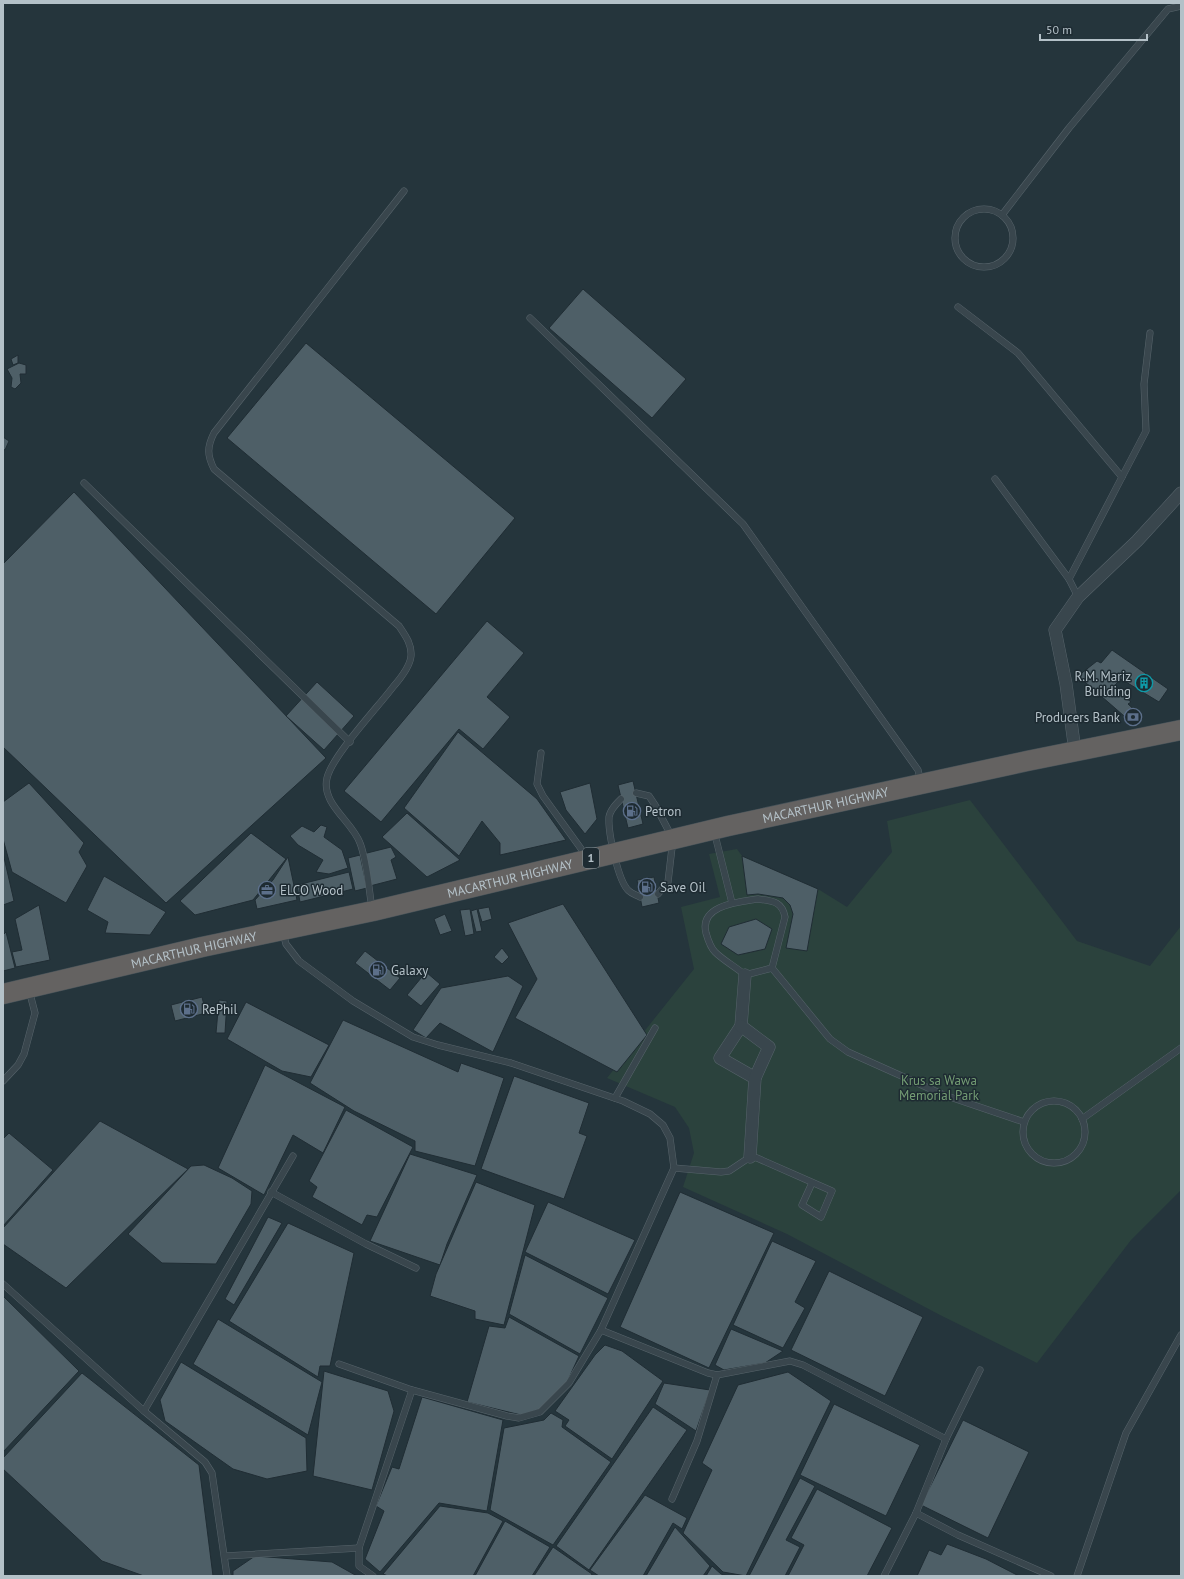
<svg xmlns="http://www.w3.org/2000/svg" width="1184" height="1579" font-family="'PT Sans',sans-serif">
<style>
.green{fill:#2b423d}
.building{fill:#4e5f67;stroke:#202d34}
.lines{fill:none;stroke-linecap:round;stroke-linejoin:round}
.service-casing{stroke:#57646b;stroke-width:7}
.minor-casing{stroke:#57646b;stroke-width:13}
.trunk-casing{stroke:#445158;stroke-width:21}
.service{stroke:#39464d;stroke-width:6}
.minor{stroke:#39464d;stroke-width:12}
.trunk{stroke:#646261;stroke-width:20}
.labels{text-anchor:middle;stroke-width:3;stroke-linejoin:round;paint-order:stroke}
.shield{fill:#1e2b32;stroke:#87949b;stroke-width:1}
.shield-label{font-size:12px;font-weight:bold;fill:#b4c1c8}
.poi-label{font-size:13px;fill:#b4c1c8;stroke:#1e2b32;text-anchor:start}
.street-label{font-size:13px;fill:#b4c1c8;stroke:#1e2b32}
.park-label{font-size:13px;fill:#749d74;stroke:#1e2b32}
</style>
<rect width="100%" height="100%" fill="#25353c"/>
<path class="green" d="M970,800L1077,941L1150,966L1181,926V1190L1131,1240L1037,1363L940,1315L787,1234L683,1187L694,1153L689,1128L675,1107L607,1078L694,969L681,907L720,897L709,854L737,849L742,856L818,889L847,907L892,852L887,821Z"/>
<g class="building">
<path d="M583,289L686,379L652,418L549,328Z"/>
<path d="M306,343L515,518L436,614L227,438Z"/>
<path d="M18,355V363L13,365L11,359Z"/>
<path d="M19,363L26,365V374H20L21,383L15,389L11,387L12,378L7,369Z"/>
<path d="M3,437L9,441L5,450L3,449Z"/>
<path d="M74,492L326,758L166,903L3,747V564Z"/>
<path d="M487,621L524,653L487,697L510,717L483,749L459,729L381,822L344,791Z"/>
<path d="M1112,650L1168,689L1159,702L1121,679L1113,687L1131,702L1128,704L1141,716L1131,722L1078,676L1097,661L1101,663Z"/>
<path d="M317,682L354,716L324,750L286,716Z"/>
<path d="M458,732L537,799L566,840L500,855V843L482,821L459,856L404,808Z"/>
<path d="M633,781L643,824L628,828L618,785Z"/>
<path d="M29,783L84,843L79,852L87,866L66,903L12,872L3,839V802Z"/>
<path d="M590,783L597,819L585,834L566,810L560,792Z"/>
<path d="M407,813L460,860L427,877L382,837Z"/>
<path d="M321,825L327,827L324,837L342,850L348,868L329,874L316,872L323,860L298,845L290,836L302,826L314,832Z"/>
<path d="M251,833L286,859L253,900L195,915L180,901Z"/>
<path d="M391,847L396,857L391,860L397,879L370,886L363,854Z"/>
<path d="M3,853L14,901L3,905Z"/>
<path d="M360,855L367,888L355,891L348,858Z"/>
<path d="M742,856L818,889L807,951L786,948L793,914L790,905L783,898L758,894L747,895Z"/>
<path d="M288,857L297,900L257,909L255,900L273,880Z"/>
<path d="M349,872L353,889L300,902L297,885Z"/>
<path d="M104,876L166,912L150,935L105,933L108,922L87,910Z"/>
<path d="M654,877L659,903L642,907L637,880Z"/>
<path d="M563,904L647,1035L617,1072L515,1018L537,979L508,923Z"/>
<path d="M39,905L50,960L16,967L12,952L22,950L15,919Z"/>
<path d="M489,907L492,919L482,922L478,909Z"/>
<path d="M470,909L474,934L465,936L460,910Z"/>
<path d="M477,909L482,931L476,932L471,911Z"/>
<path d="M445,914L452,931L440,935L434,919Z"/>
<path d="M756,919L772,929L765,949L738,955L721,944L729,927Z"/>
<path d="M6,932L15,968L3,971V935Z"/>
<path d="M502,948L509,957L502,964L494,957Z"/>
<path d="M365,951L400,978L390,990L355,963Z"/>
<path d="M426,972L440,984L421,1006L407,995Z"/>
<path d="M508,976L523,986L493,1052L440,1023L426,1038L413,1030L441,988Z"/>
<path d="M202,997L206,1013L175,1021L171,1005Z"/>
<path d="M219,1000L227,1001L225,1033H216Z"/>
<path d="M246,1002L329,1045L311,1077L282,1071L227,1039Z"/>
<path d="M343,1020L458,1072L461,1063L504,1078L475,1166L415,1151V1141L354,1111L310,1083Z"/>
<path d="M265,1065L345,1107L323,1153L293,1135L264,1195L218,1168Z"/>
<path d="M514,1076L589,1103L579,1133L587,1136L564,1199L481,1169Z"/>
<path d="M346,1110L413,1147L377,1217L367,1215L362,1225L312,1197L317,1187L309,1181Z"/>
<path d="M100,1121L188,1169L66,1288L3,1244V1228Z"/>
<path d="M9,1133L53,1170L3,1226V1139Z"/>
<path d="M410,1154L477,1175L447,1244L440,1265L370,1241Z"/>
<path d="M204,1165L232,1178L252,1191L251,1204L216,1264L162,1263L128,1234L191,1166Z"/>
<path d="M476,1182L535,1205L504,1325L475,1319V1311L430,1296L436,1274Z"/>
<path d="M680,1192L774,1233L709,1368L620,1327Z"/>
<path d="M548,1202L635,1240L608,1294L525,1252Z"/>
<path d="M268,1217L282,1223L234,1305L225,1299Z"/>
<path d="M288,1223L354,1253L330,1366H320L318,1377L229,1321Z"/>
<path d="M772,1241L816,1261L795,1302L805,1308L783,1348L733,1325Z"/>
<path d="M525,1255L608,1298L580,1354L509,1314Z"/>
<path d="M829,1271L923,1317L885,1396L791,1350Z"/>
<path d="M3,1296L79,1371L3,1452Z"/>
<path d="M509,1317L579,1356L568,1380L538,1410L521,1415L467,1402L489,1326L505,1328Z"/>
<path d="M218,1319L322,1382L308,1435L193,1364Z"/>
<path d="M731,1329L783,1351L765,1363L724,1370L715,1365Z"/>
<path d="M605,1345L622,1351L663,1381L612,1459L565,1426L569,1420L555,1411L595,1355Z"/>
<path d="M181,1362L306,1438L307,1471L267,1479L233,1469L165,1421L160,1400Z"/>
<path d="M324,1371L388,1391L394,1411L372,1490L313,1476Z"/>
<path d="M788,1372L831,1401L746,1576L723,1572L683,1533L712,1470L702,1463L738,1385Z"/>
<path d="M82,1373L199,1465L213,1576H144L102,1561L3,1469V1458Z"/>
<path d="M664,1383L710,1390L696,1431L655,1404Z"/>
<path d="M422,1397L503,1420L487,1511L439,1503L380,1572L365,1559L384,1511L376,1506L392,1467L399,1469Z"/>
<path d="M834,1404L920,1445L886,1516L800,1475Z"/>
<path d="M653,1407L687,1430L589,1570L556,1546Z"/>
<path d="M551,1413L563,1420L562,1427L611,1462L553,1545L490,1510L504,1428L544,1420Z"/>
<path d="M963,1420L1029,1452L988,1538L921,1505Z"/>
<path d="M800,1478L815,1486L786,1540L800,1547L785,1576H749Z"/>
<path d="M817,1489L892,1528L867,1576H788L804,1545L791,1538Z"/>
<path d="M645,1495L687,1518L682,1529L673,1523L643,1576H599L590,1570Z"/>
<path d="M440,1506L488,1513L503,1521L473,1576H388L383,1574Z"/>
<path d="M505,1521L550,1547L532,1576H475Z"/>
<path d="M675,1527L710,1566L703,1576H646Z"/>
<path d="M947,1544L986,1559L1019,1576H917L929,1550L941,1555Z"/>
<path d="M553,1547L592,1574L591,1576H534Z"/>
<path d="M255,1556L332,1562L357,1576H233V1571Z"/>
<path d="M712,1566L721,1574L728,1576H706Z"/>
</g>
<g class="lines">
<defs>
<g id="service">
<circle cx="984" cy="238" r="29"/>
<path d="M1002,215L1069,128L1168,9L1181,6"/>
<path d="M958,307L1018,353L1122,477L1069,579L1078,597"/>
<path d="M530,318L743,524L918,770L921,782"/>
<path d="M1122,477L1146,431L1144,384L1150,333"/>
<path d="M995,479L1069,579"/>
<path d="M84,483L350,742"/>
<path d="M541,753L537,784L543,796L587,857"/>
<path d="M636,793L649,796L655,805L673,839L668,882L658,894"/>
<path d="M621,799C616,804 610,810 609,817C608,832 618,882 629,891C632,894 637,895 640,897"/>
<path d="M714,831L732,903"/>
<path d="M758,899C772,901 782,901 785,917L772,968L745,975C736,967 724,961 715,952C710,947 708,940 706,933C699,905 739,902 758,899Z"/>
<path d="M372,909C369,890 367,861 360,843C352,821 321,804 327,778C332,756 378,707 393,687C400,679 410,667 411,656C412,644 405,635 399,626L214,469C207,455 207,447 214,433L404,191"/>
<path d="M283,933L286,944L299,961L353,1001L413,1037L438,1045L511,1063L623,1101L650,1114L663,1125L670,1138L674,1168L601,1330L569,1383L540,1412L519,1418L507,1416L412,1390L339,1364"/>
<path d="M772,968L830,1039L848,1052L944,1095L1024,1122"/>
<path d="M3,1081L18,1065L24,1054L35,1013L29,990"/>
<path d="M615,1098L655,1028"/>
<circle cx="1054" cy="1132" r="31"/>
<path d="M1082,1119L1181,1048"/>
<path d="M674,1168L721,1172L729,1171L750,1157L757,1158L832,1191L821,1217L802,1205L812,1183"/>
<path d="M271,1192L366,1244L416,1268"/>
<path d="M3,1284L144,1411L205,1462L212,1473L227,1576"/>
<path d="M601,1330L708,1373L717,1375L790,1361L803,1365L946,1439L980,1370"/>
<path d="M144,1411L293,1156"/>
<path d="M672,1499L697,1441L717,1375"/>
<path d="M916,1513L958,1535L1051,1576"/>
<path d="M225,1556L359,1548"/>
<path d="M373,1576L359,1566V1548L412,1390"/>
<path d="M884,1576L916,1513L946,1439"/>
<path d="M1077,1576L1126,1433L1181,1335"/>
</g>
<g id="minor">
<path d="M1075,751L1066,684L1055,630L1078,597L1137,541L1181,493"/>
<path d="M745,975L741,1026L720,1058L755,1078"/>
<path d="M741,1026L769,1047L755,1078L750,1157"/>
</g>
<g id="trunk">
<path id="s1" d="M3,994L202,947L373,911L728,826L1027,761L1181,730"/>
</g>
</defs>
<use href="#service" class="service-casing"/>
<use href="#minor" class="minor-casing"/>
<use href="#trunk" class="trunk-casing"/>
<use href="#service" class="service"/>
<use href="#minor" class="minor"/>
<use href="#trunk" class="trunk"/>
</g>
<defs>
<symbol id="building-ring" viewBox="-11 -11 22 22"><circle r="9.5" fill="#1e2b32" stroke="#0f9aa8" stroke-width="1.5"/><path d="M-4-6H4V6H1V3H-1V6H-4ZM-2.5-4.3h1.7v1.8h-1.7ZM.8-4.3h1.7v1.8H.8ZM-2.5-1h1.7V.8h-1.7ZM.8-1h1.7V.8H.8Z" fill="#0f9aa8"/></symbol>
<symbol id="bank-ring" viewBox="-11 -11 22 22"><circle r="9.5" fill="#1e2b32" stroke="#5c6f8a" stroke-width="1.5"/><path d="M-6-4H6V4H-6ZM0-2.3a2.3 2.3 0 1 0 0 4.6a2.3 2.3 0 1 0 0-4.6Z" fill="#5c6f8a"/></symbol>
<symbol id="fuel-ring" viewBox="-11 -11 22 22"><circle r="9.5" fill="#1e2b32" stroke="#5c6f8a" stroke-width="1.5"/><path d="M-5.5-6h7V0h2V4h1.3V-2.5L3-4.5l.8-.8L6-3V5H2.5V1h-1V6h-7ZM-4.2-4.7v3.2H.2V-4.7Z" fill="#5c6f8a"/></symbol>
<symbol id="office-ring" viewBox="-11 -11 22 22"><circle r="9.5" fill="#1e2b32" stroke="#5c6f8a" stroke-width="1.5"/><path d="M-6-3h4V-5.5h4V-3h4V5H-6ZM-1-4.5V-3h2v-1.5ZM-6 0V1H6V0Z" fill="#5c6f8a"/></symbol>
</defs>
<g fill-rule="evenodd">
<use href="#building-ring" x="1134" y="673" width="20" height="20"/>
<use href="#bank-ring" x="1123" y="707" width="20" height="20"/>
<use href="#fuel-ring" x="622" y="801" width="20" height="20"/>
<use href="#fuel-ring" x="637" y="877" width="20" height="20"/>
<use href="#office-ring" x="257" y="880" width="20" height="20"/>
<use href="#fuel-ring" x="368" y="960" width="20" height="20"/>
<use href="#fuel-ring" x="179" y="999" width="20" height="20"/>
</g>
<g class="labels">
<rect class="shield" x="583" y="848" width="16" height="20" rx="3"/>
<g class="shield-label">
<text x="591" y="862">1</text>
</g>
<g class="poi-label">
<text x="1131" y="681" text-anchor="end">R.M. Mariz<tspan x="1131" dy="15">Building</tspan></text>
<text x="1120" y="722" text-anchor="end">Producers Bank</text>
<text x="645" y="816">Petron</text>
<text x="660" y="892">Save Oil</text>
<text x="280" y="895">ELCO Wood</text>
<text x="391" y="975">Galaxy</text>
<text x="202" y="1014">RePhil</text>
</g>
<g class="street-label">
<text dy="5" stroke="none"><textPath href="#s1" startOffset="844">MACARTHUR HIGHWAY</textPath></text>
<text dy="5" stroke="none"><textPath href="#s1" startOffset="520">MACARTHUR HIGHWAY</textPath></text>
<text dy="5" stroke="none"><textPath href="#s1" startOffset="196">MACARTHUR HIGHWAY</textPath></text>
</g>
<g class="park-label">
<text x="939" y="1085">Krus sa Wawa<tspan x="939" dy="15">Memorial Park</tspan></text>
</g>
</g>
<rect width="1184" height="1579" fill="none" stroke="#b4c1c8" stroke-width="8"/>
<path d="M1040 34v6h107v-6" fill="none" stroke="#b4c1c8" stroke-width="2"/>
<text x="1046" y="34" font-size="12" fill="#b4c1c8" stroke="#1e2b32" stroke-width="3" paint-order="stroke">50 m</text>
</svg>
